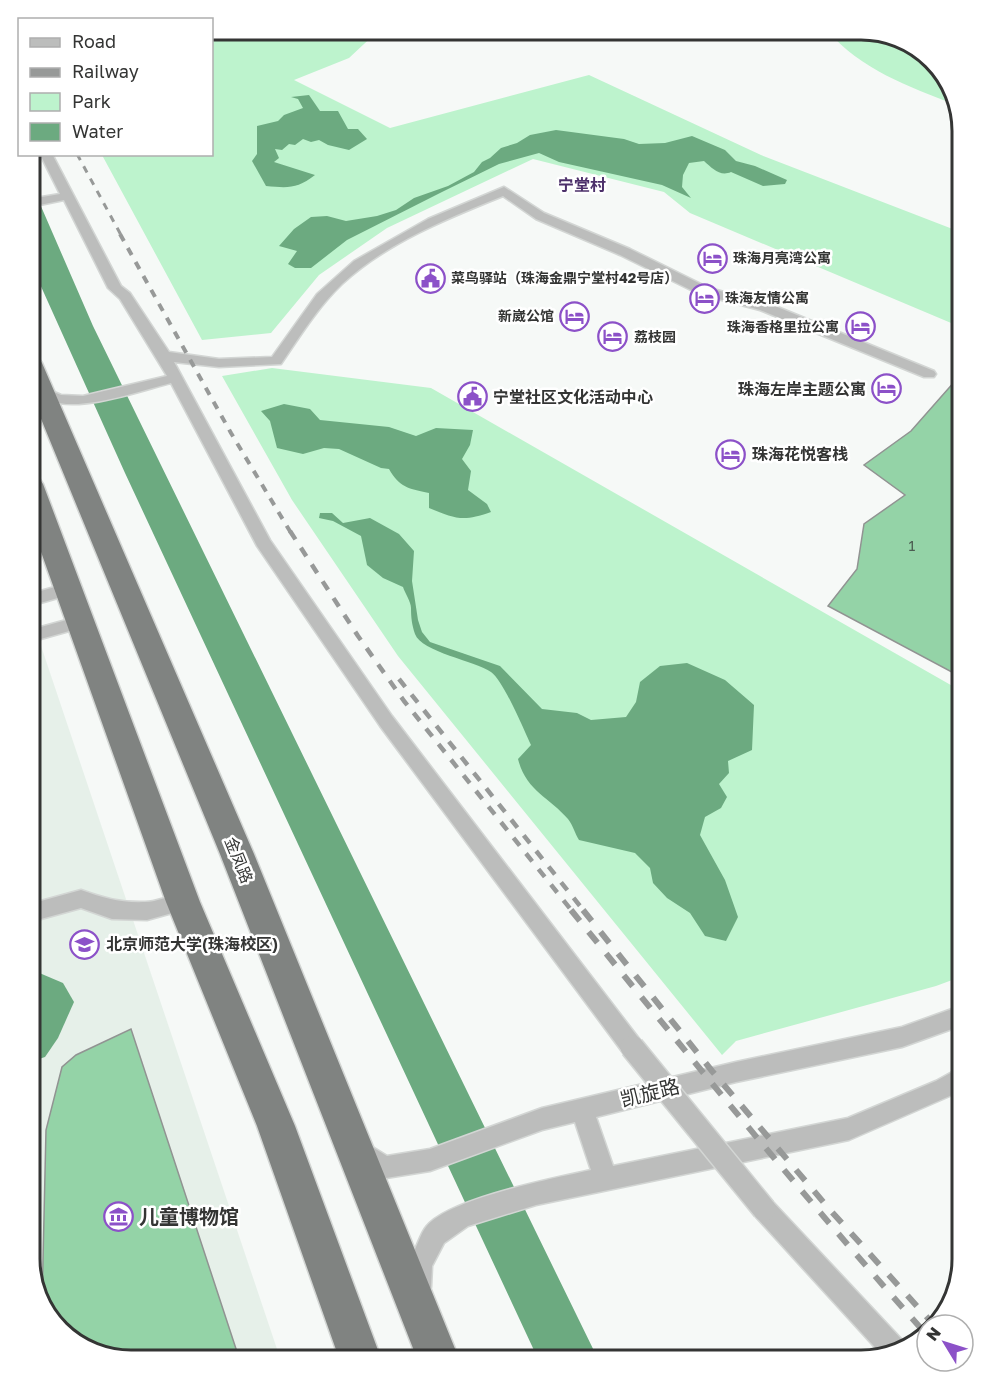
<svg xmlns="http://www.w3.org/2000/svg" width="993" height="1391" font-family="'Golos Text','Noto Sans SC',sans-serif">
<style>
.built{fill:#e6f0e9}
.green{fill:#bdf3cd}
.water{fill:#6caa80}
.building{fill:#94d3a7;stroke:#919392;stroke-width:1.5}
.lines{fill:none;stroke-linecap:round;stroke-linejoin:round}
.minor-casing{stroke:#d3d6d4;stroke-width:3}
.trunk-casing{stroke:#d3d6d4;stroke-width:3}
.minor{fill:#bcbdbc;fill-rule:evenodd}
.trunk{fill:#808381;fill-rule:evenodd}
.rail-far3{stroke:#979998;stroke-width:3;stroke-dasharray:7 7;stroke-linecap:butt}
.rail-far2{stroke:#979998;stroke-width:4;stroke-dasharray:8 8;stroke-linecap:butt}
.rail-far1{stroke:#979998;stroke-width:4.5;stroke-dasharray:10 10;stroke-linecap:butt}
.rail{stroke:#979998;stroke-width:6;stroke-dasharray:14 14;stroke-linecap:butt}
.minor-bridge-casing{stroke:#d3d6d4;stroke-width:26;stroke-linecap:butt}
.minor-bridge{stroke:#bcbdbc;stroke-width:23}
.labels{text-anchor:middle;stroke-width:5;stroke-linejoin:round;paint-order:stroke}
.far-poi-label{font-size:14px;font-weight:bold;fill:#343534;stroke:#fff;text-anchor:start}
.number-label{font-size:14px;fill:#4c5c51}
.far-quarter-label{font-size:16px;font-weight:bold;fill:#4c306a;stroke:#fff}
.poi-label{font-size:16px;font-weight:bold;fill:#343534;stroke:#fff;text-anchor:start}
.street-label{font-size:16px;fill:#343534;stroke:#fff}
.near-street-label{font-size:20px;fill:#343534;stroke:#fff}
.near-poi-label{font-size:20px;font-weight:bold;fill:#343534;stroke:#fff;text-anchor:start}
.rim{fill:none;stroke:#343534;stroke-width:3}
</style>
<rect width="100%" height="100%" fill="#f6f9f7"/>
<path class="built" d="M35,628L281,1361H125L81,1347L44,1310L30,1259V629Z"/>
<g class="green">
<path d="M223,30H379L349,58L294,80L390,128L589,75L761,155L963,233V328L690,213L664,192L533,159L387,228L319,275L271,333L202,340L102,155L212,154V39Z"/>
<path d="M827,30H868L912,44L949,81L956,105C908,86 861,70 827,30Z"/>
<path d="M272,368L431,388L963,692V976L936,986L736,1041L722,1055L398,656L292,500L222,376Z"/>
</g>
<g class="water">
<path d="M309,95L320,111H338L348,129H358L367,139L349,150L328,145L319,140L311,142L303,139L295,145L289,144L282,150L275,149L279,158L274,162L315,175C297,189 288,188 266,186L252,161L257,154V126L278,121L284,115L303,108L298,99L291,97Z"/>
<path d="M556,130L624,139L639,144L665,143L692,136L725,150L736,161L755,166L787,180L785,184L763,186L731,172C720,177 712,168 704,161L689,163L683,175L682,187L691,198L662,185L559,162L539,153L499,164L442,192L347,240L311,268H295L288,264L297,251L279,246L294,229L311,217L327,216L346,221L377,216L396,210L414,198L448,186L474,172L482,162L490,158L501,148L517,143L530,135Z"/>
<path d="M30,181L93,326L599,1361H539L125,473L30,262Z"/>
<path d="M284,404L310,409L320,420L389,427L416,436L436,428L473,430L470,445L462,459L471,471L468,490L487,504L491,512C463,522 456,519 429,508V493C409,489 399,487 389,469L381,468L339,449L324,448L303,454L277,448L270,421L261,411Z"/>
<path d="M320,513H332L343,523L370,518L399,534L414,551L412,581L418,620L422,632L430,642L500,666L542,709L577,713L591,720L626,717L636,702L640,682L660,666L687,663L725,680L754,705L752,750L728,761L729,773L719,784L727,797L721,808L705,817L700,835L725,880L738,917L726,941L705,936L690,913L667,898L653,883L650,868L635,853L579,840C575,834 573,825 568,819C549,797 526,791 518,759L531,745C524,730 503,680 491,672C476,661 421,652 415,634C412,625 411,618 411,608C411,602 405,593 403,587L383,578L367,565L361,536L333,521L319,518Z"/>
<path d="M30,969L63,983L74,1002L58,1038L45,1057L30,1062Z"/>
<path d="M30,1141L38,1159L32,1184L36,1239V1280L30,1259Z"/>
</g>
<g class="building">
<path d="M963,372V678L828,606L857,569L864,524L905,495L864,465L911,431Z"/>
<path d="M131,1029L240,1361H125L81,1347L44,1310L42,1304L46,1130L62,1067L76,1055Z"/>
</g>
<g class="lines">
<defs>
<g id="minor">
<path d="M40,154H52L121,286L130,293L169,352L219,359L272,357L317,294L354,261L428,219L504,187L544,213L630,249L709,288L770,304L934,371L936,374L934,377H924L760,310L699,294L620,255L536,219L503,196C448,218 386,243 342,284C318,307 300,336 281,364L219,367L174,362L270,540L392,716L640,1040L643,1047L640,1054L632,1057L624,1054L380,726L257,546L171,383C138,391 60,421 35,391L42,387L61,395L83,396L167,376L120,299L108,288L64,200L30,207V199L60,194Z"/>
<path d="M69,583L75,585L77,589L75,593L30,606V594Z"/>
<path d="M81,616L87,618L90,622L87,626L30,642V630Z"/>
<path d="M81,890C103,898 121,903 145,902C160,902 175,891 190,896L193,902L190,908L147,920L112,919L81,908L30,922V904Z"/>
<path d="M963,1005V1025L902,1047L736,1082L596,1117L613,1166L848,1118L936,1081L963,1066V1088L952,1095L849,1140L536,1205L468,1226L444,1243L432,1266L431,1287L428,1296L419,1299L410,1296C404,1281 407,1266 414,1251C418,1244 421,1233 426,1227C447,1199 555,1178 591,1170L575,1122L542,1130L430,1171L386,1178L361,1167L353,1159L349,1151L353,1143L361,1140L387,1156L430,1149L542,1108L736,1062L902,1027Z"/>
<path d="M764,1197L772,1201L905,1343L907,1349L882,1355L756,1217L752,1209L756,1201Z"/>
</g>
<g id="trunk">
<path d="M30,356L38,358L42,363L254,854L460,1361H418L220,854L30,392Z"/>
<path d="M30,476L39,478L43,484L200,902L295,1126L382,1361H340L257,1126L166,902L30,521Z"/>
</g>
</defs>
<use href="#minor" class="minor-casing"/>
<use href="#trunk" class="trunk-casing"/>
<use href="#minor" class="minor"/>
<use href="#trunk" class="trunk"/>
<path class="rail-far3" d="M77,154L121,235"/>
<path class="rail-far2" d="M120,234L231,433L291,533"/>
<g class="rail-far1">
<path d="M290,531L358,636L404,701L572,911"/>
<path d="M399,679L584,911"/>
</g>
<g class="rail">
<path d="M571,910C687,1054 803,1196 926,1334"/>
<path d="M583,910L712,1071L831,1211L934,1325"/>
</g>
<defs>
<path id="minor-bridge" d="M632,1047L764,1209"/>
</defs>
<use href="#minor-bridge" class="minor-bridge-casing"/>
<use href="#minor-bridge" class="minor-bridge"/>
</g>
<defs>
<symbol id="hotel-ring" viewBox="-11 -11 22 22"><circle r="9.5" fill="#fff" stroke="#8c51c8" stroke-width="1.5"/><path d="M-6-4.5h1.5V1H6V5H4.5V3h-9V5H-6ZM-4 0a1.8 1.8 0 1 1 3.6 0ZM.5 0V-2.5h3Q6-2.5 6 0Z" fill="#8c51c8"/></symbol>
<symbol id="civic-ring" viewBox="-11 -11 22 22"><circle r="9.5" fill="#fff" stroke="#8c51c8" stroke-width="1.5"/><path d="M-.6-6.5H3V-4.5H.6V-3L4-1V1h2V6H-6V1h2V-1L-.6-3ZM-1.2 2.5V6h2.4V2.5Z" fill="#8c51c8"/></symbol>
<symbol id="university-ring" viewBox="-11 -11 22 22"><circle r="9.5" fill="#fff" stroke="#8c51c8" stroke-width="1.5"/><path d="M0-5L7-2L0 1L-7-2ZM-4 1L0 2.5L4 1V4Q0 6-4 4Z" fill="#8c51c8"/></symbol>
<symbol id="museum-ring" viewBox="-11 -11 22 22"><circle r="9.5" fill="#fff" stroke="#8c51c8" stroke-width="1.5"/><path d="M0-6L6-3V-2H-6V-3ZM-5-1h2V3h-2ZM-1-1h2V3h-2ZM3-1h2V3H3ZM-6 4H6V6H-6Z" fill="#8c51c8"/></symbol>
</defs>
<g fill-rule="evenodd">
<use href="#hotel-ring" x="696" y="242" width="33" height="33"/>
<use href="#civic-ring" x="414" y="262" width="33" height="33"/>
<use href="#hotel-ring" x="688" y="282" width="33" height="33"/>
<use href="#hotel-ring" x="558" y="300" width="33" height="33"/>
<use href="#hotel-ring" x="844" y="310" width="33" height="33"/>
<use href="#hotel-ring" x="596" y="320" width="33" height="33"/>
<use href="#hotel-ring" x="870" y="372" width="33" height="33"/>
<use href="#civic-ring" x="456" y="380" width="33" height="33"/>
<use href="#hotel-ring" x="714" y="438" width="33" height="33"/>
<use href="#university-ring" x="68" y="928" width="33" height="33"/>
<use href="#museum-ring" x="102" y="1200" width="33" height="33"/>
</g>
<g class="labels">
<g class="far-poi-label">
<text x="733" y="263">珠海月亮湾公寓</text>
<text x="451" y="283">菜鸟驿站（珠海金鼎宁堂村42号店）</text>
<text x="725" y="303">珠海友情公寓</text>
<text x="554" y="321" text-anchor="end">新崴公馆</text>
<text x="839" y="332" text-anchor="end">珠海香格里拉公寓</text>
<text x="634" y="342">荔枝园</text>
</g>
<g class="number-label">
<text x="912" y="551">1</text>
</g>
<g class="far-quarter-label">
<text x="582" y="191">宁堂村</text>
</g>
<g class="poi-label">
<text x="866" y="395" text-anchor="end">珠海左岸主题公寓</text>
<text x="493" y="403">宁堂社区文化活动中心</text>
<text x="752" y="460">珠海花悦客栈</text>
<text x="106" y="950">北京师范大学(珠海校区)</text>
</g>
<g class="street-label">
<text transform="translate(239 860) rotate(68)" y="6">金凤路</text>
</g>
<g class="near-street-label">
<text transform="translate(650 1093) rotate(-14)" y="7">凯旋路</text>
</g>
<g class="near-poi-label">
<text x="139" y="1224">儿童博物馆</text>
</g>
</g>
<path d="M0 0H993V1391H0ZM131 40H861A91 91 0 0 1 952 131V1259A91 91 0 0 1 861 1350H131A91 91 0 0 1 40 1259V131A91 91 0 0 1 131 40Z" fill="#fff" fill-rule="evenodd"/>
<path class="rim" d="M131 40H861A91 91 0 0 1 952 131V1259A91 91 0 0 1 861 1350H131A91 91 0 0 1 40 1259V131A91 91 0 0 1 131 40Z"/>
<rect x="18" y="18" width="195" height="138" fill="#ffffff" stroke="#aeaeae" stroke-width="1.5"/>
<rect x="30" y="38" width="30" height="9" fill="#bcbdbc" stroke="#aeaeae" stroke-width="1.5"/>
<text x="72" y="48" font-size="18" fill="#343534">Road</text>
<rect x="30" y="68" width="30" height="9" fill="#979998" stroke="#aeaeae" stroke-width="1.5"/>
<text x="72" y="78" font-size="18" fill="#343534">Railway</text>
<rect x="30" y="93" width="30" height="18" fill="#bdf3cd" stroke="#aeaeae" stroke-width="1.5"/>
<text x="72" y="108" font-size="18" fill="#343534">Park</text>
<rect x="30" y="123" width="30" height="18" fill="#6caa80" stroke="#aeaeae" stroke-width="1.5"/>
<text x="72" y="138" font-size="18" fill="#343534">Water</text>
<g transform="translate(945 1343) rotate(308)"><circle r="28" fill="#ffffff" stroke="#aeaeae" stroke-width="1.5"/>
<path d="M0-4.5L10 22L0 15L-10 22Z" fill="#8c51c8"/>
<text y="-9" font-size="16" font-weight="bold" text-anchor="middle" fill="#343534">N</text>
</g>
</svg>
